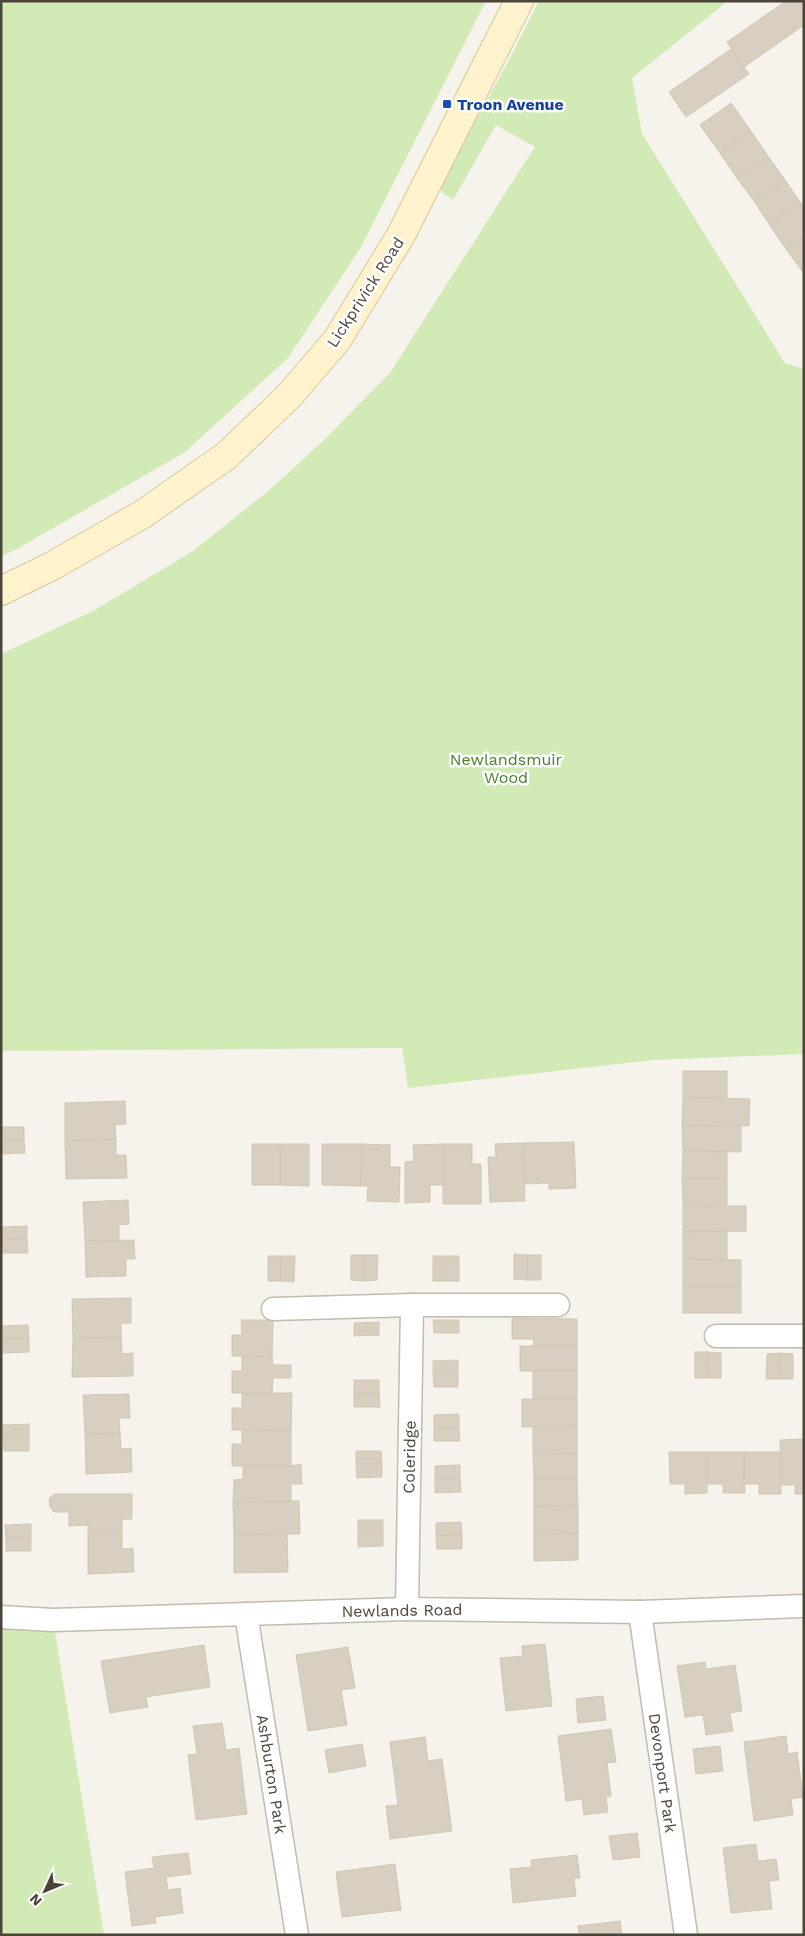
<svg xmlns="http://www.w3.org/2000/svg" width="805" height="1936" font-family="'Work Sans',sans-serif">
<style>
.green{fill:#d2eab5}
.building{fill:#d8cfc1;stroke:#d3c7b4}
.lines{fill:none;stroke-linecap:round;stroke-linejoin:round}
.street-casing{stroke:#c2bbae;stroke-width:25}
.secondary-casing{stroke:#d6c79b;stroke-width:30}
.street{stroke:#fff;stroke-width:22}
.secondary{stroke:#fff3cd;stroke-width:28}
.transit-dot{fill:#1a4fb4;stroke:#fff;stroke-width:2}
.labels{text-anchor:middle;stroke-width:5;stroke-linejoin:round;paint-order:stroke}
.transit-label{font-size:16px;font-weight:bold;fill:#164399;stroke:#fff;text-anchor:start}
.street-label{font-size:16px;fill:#4b4439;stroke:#fff}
.park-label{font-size:16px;fill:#4a7f2a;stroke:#fff}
</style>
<rect width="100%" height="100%" fill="#f6f3ec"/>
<g class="green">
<path d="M1,1H486L361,247L288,358L185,452L17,549L1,556Z"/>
<path d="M539,1H728L632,78L642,134L785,363L804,369V1054L653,1060L408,1088L402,1048L1,1051V654L93,611L193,551L273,487L325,439L389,374L535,147L496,125L453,200L438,189L509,60Z"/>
<path d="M1,1618L53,1620L104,1935H1Z"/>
</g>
<g class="building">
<path d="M786,1H804V25L744,67L727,42Z"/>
<path d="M731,49L749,74L686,117L669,92Z"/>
<path d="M731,103L751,131L720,153L700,125Z"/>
<path d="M751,131L768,156L737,178L720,153Z"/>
<path d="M768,156L785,180L754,201L737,178Z"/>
<path d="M785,180L800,202L769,224L754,201Z"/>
<path d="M800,202L804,207V237L786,249L769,224Z"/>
<path d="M804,237V270L802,271L786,249Z"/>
<path d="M683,1071H727V1098L683,1097Z"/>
<path d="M683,1097L750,1099L749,1126L682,1125Z"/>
<path d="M125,1101L126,1124L115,1125L116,1139L65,1141V1103Z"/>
<path d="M682,1125L741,1126V1152L683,1151Z"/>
<rect x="1" y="1127" width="23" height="13"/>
<path d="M116,1139V1155H126L127,1178L66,1179L65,1141Z"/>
<path d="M1,1140H24L25,1153L1,1154Z"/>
<path d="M574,1142L576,1188L549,1189V1183L525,1184L523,1143Z"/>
<path d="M523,1143L525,1201L490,1202L488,1157H496L495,1144Z"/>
<rect x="252" y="1144" width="28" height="41"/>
<path d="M280,1144H309V1186L280,1185Z"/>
<path d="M322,1144H362L361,1186L322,1185Z"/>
<path d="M362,1144L390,1145V1167H400L399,1202L367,1201L368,1186H361Z"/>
<path d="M443,1144H472V1164H481V1204H443Z"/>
<path d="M443,1144V1185H430V1202L405,1203V1162L414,1161L413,1145Z"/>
<path d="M683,1151L727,1152V1179H682Z"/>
<path d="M682,1179H727V1205L683,1206Z"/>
<path d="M128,1200L129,1224L119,1225V1241H85L83,1202Z"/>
<path d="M683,1206H746V1231L683,1232Z"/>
<path d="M27,1226V1239L2,1240V1227Z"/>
<path d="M727,1231V1260L683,1259V1232Z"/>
<path d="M27,1239L28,1253H2V1240Z"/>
<path d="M134,1240L135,1259H126V1276L86,1277L85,1241Z"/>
<path d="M514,1254L527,1255V1280L514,1279Z"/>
<path d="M351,1255H364V1281L351,1280Z"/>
<path d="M364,1255H378L377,1280L364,1281Z"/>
<rect x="527" y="1255" width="14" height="25"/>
<rect x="268" y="1256" width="13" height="25"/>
<path d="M281,1256H295L294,1282L281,1281Z"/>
<rect x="433" y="1256" width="13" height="25"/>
<rect x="446" y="1256" width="13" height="25"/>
<path d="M683,1259L741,1260V1287H683Z"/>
<rect x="683" y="1287" width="58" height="26"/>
<path d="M131,1298V1323H121V1337L73,1338L72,1299Z"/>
<path d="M512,1318L577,1319V1346H533L534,1339H512Z"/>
<path d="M241,1320H273L272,1357L232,1356V1335H242Z"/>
<path d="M433,1320H459V1333H434Z"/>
<path d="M379,1322V1335L354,1336V1323Z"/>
<path d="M28,1325L29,1339H3V1326Z"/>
<path d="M121,1337L122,1354L133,1353V1376L72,1377L73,1338Z"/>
<path d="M3,1339H29V1352L3,1353Z"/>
<rect x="520" y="1346" width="57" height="25"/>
<path d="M695,1352H708L707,1378H695Z"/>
<path d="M708,1352L721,1353V1378H707Z"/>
<path d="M780,1353L779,1379H766L767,1354Z"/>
<path d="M780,1353L793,1354V1379H779Z"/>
<path d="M242,1356L272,1357L273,1365H291V1378H273L272,1393H232V1371H242Z"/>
<path d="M458,1360V1374H433V1361Z"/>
<rect x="533" y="1371" width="44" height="28"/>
<path d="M433,1374H458V1387H434Z"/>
<rect x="354" y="1380" width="25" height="14"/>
<path d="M242,1393H292L291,1431L232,1430V1408H242Z"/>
<path d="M129,1394L130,1418H119L120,1433L85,1434L83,1395Z"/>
<path d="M354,1394H379L380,1407H354Z"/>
<path d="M522,1399H577V1426L522,1427Z"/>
<path d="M459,1414V1428H434V1415Z"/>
<path d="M29,1424V1438H3V1425Z"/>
<path d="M533,1426H577V1453L533,1454Z"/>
<path d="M434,1428H459L460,1441H434Z"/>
<path d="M242,1430L291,1431V1466H232V1444H242Z"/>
<path d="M120,1433L121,1449L131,1448L132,1472L86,1474L85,1434Z"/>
<path d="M3,1438H29V1451H4Z"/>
<path d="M804,1439V1494H795V1485H781L780,1440Z"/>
<path d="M356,1451H381L382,1464H356Z"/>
<path d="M669,1452H707V1493L685,1494V1484H670Z"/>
<path d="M707,1452H744L745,1493H723V1484H707Z"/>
<path d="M744,1452H781V1494H759V1484H744Z"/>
<path d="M577,1453V1479H534L533,1454Z"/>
<path d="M301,1464L302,1484H291V1501L233,1502L234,1480L243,1479V1466H291Z"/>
<path d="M356,1464H382V1477L357,1478Z"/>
<path d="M460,1465V1479H435V1466Z"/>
<path d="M435,1479H460L461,1492L435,1493Z"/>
<path d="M534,1479H577L578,1506L534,1507Z"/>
<path d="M54,1494H132V1519H122V1534H88V1525L69,1526V1512H54L50,1507L49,1499Z"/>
<path d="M274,1501H299L300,1534L234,1535L233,1502Z"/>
<path d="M578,1506V1533L534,1534V1507Z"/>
<rect x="358" y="1520" width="25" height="14"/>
<path d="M461,1522L462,1535L436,1536V1523Z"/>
<path d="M31,1524V1538H6L5,1525Z"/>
<path d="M578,1533V1560L534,1561V1534Z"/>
<path d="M88,1534H122V1549L133,1548L134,1572L88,1574Z"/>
<path d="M287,1534L288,1572L234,1573V1535Z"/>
<path d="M358,1534H383V1546L358,1547Z"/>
<path d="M462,1535V1549H437L436,1536Z"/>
<rect x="6" y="1538" width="25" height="13"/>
<path d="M545,1644L552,1706L506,1711L500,1658L523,1656L522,1646Z"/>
<path d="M204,1645L210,1687L146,1697L148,1707L110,1713L101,1661Z"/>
<path d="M348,1647L355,1688L341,1690L347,1725L308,1731L296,1655Z"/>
<path d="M705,1662L706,1669L735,1665L742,1711L730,1713L733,1731L706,1735L703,1715L685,1717L677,1666Z"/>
<path d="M603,1696L606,1720L578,1723L576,1699Z"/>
<path d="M222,1723L226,1750L239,1748L247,1814L196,1820L188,1755L197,1754L193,1726Z"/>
<path d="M611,1729L616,1762L607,1763L611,1796L606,1797L608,1812L584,1815L582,1799L566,1801L558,1736Z"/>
<path d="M786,1736L788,1754L797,1752L803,1797L791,1799L793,1815L754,1821L744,1742Z"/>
<path d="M425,1737L428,1761L442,1759L452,1831L390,1839L386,1806L398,1805L390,1742Z"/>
<path d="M362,1744L366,1766L329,1773L325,1750Z"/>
<path d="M720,1746L723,1771L696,1774L693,1749Z"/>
<path d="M637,1833L640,1857L613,1860L609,1836Z"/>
<path d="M756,1844L758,1861L776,1859L779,1880L769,1881L772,1909L731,1913L723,1848Z"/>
<path d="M188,1853L191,1874L166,1877L168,1890L180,1888L183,1913L155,1917L156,1923L132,1926L125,1872L154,1868L152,1857Z"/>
<path d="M577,1855L580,1878H574L576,1896L513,1903L510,1869L532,1867L531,1860Z"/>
<path d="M395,1864L401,1910L342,1917L336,1872Z"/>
<path d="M620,1921L622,1935H579L578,1926Z"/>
</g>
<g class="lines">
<defs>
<g id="street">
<path d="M273,1309L412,1305"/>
<path d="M716,1336H804"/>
<path d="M407,1609L412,1305H558"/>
<path d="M640,1612L686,1935"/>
<path d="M246,1614L297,1935"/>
<path d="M1,1617L53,1620L407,1609L640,1612L804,1606"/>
</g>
<path id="secondary" d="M1,591L52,566L143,514L226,456L288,397L337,340L401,235L519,1"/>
</defs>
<use href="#street" class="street-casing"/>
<use href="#secondary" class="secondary-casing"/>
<use href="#street" class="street"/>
<use href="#secondary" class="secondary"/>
</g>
<rect class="transit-dot" x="442" y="99" width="10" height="10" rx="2.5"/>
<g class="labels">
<g class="transit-label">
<text x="457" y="110">Troon Avenue</text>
</g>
<g class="street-label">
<text transform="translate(365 292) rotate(-57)" y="6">Lickprivick Road</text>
<text transform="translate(409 1457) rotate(-89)" y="6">Coleridge</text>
<text transform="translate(402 1610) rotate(-1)" y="6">Newlands Road</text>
<text transform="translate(663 1773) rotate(82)" y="6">Devonport Park</text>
<text transform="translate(272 1774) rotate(81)" y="6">Ashburton Park</text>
</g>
<g class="park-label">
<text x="506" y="765">Newlandsmuir<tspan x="506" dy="18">Wood</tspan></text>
</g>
</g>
<rect width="805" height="1936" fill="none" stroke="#4b4439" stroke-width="5"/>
<g transform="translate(45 1891) rotate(226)" stroke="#ffffff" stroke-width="4" paint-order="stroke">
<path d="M0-4L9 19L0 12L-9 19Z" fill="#4b4439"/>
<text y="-8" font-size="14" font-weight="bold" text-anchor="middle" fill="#4b4439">N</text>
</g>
</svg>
